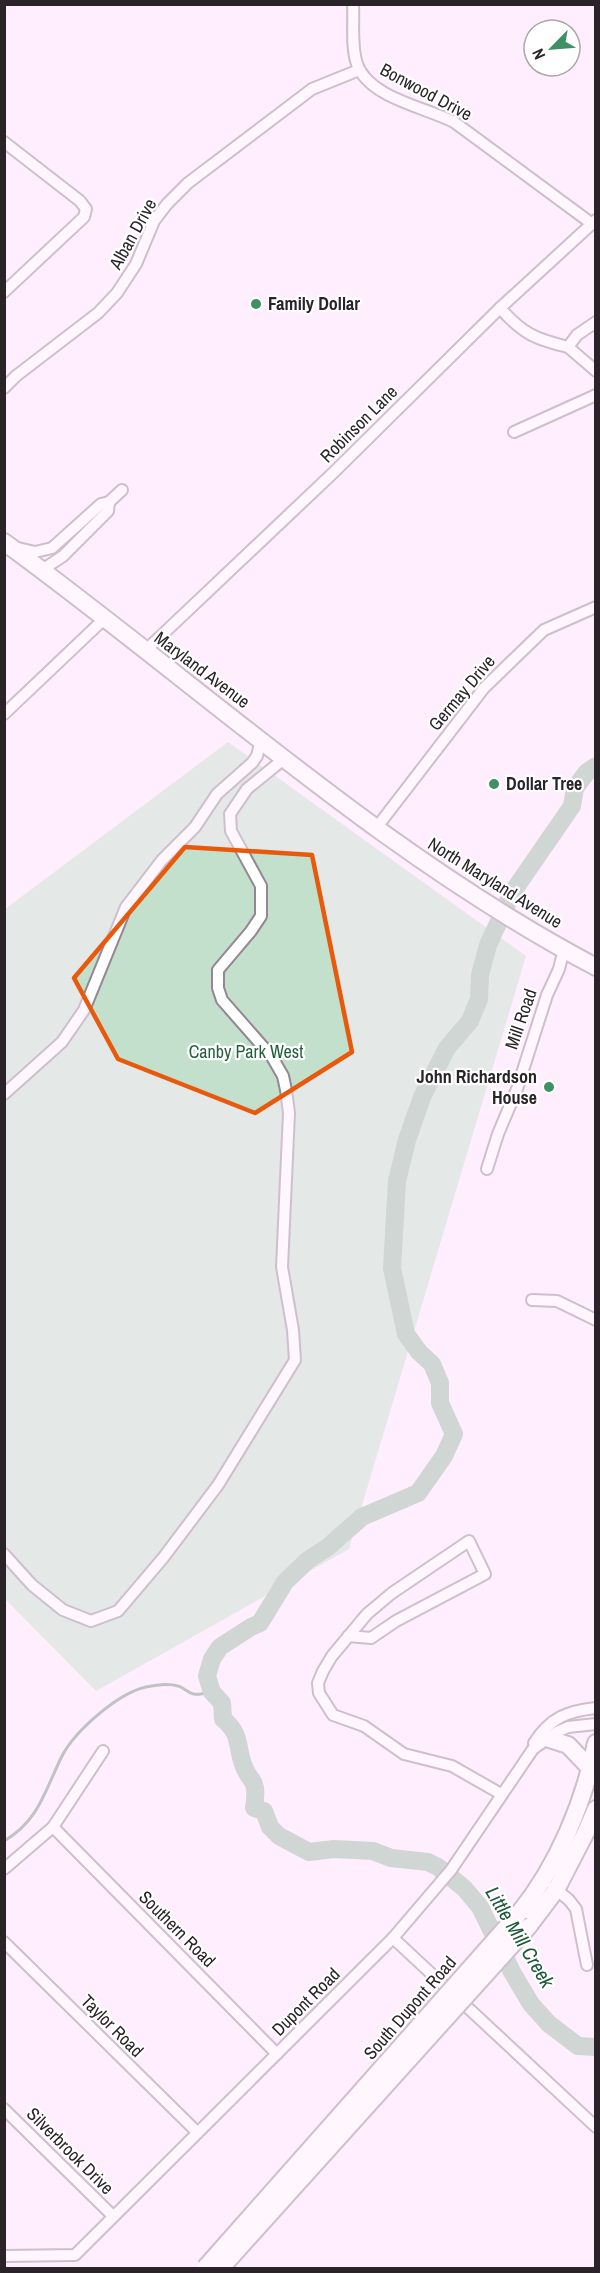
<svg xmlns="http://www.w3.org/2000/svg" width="600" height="2273" font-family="'Archivo Narrow',sans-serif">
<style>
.green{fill:#c3e0cd}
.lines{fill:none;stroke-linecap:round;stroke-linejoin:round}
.stream{stroke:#758c7d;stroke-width:3}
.river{stroke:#95b8a1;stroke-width:18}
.street-casing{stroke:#948693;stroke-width:14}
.primary-casing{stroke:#948693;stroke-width:20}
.street{stroke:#fff;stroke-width:10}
.primary{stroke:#fff;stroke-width:16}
.primary-bridge-casing{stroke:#948693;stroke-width:20;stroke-linecap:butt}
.primary-bridge{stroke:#fff;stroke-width:16}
.marked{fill:none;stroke:#e8590c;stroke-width:4.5;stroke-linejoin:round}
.poi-dot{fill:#3e9164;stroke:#fff;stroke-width:2}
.labels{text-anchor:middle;stroke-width:4.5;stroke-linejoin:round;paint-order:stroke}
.street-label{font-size:18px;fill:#2a2429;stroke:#fff}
.poi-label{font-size:18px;font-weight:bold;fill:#2a2429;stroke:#fff;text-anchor:start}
.park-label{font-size:18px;fill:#245e3f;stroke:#fff}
.water-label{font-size:20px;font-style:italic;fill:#1f593a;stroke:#fff}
</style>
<rect width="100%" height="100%" fill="#ffeefd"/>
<path class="green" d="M228,742L526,956L349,1549L96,1691L5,1599V909Z"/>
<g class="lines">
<path class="stream" d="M4,1841C39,1821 45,1790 62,1756C75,1731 118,1693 146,1687C155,1685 168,1683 178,1686C183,1687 188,1693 194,1694C199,1695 207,1693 212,1692"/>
<path class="river" d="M596,766L587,772L575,788L572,806L512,893L488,945L480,975L479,999L470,1021L447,1048L422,1097L407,1140L397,1181L392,1268L406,1334L419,1352L432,1364L440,1383V1403L454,1434L444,1456L418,1493L362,1517L328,1547L308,1560L285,1582L260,1623L251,1627L220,1647L212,1659L207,1676L212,1692L222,1703L223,1719C244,1736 235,1751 246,1771C249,1778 254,1780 255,1788C256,1794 255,1801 254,1808L264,1811L270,1827L279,1836L309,1852L334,1849L373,1851L391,1858L428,1862L438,1867L464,1888L480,1907L512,1972L531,2004L549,2024L578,2046L596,2047"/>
<defs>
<g id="street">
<path d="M353,4C354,23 351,47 357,64C369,98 425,107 454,122L591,223"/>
<path d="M4,142L80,201L86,209L84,217L4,292"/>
<path d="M500,308C523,334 535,339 568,347L577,335L596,322"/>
<path d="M568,347L596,371"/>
<path d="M4,388L16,376L98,313L117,293L136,264L154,221L167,204L188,183L312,89L359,70"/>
<path d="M514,432L596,395"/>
<path d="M18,548L35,552L52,548L101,504L109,502L122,490"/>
<path d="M42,570L63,556L108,511L109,502"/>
<path d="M145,651L333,473L500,308L596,220"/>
<path d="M4,714L104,619"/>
<path d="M377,827L484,688L518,655L544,630L596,607"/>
<path d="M4,1094L62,1042L84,1010L126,907L162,860L195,827L217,794L252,763L257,756L261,739"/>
<path d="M487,1169L498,1134L517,1089L547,995L559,969L564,949"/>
<path d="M532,1300L557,1301L596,1320"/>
<path d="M4,1554L32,1585L63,1610L91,1621L118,1611L163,1558L218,1485L295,1360L293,1330L282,1267L289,1113L286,1090L283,1076L272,1057L222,1000L218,988V970L251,931L261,916V886L231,831L230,814L247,789L285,758"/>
<path d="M348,1636L371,1638L396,1621L485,1574L469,1541L392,1593L367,1614L332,1656L323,1671L318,1683L319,1693L333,1715L364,1726L404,1754L452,1766L501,1794"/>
<path d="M534,1743C550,1718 567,1711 596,1708"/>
<path d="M53,1827L277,2054"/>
<path d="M4,1869L53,1827L103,1751"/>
<path d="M553,1887L569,1900L576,1909L587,1965"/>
<path d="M393,1938L596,2127"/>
<path d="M4,1942L197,2132"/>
<path d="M4,2109L113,2216"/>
<path d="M4,2256L75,2255L393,1938L451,1870L533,1749L557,1732L568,1727L596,1724"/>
</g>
<g id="primary">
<path d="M4,542C200,685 380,853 596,967"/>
<path d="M546,1738L568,1745L589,1767"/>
<path d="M520,1912C558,1865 584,1802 596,1743"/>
<path d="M528,1927L556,1890L586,1832L596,1809"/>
</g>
</defs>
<use href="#street" class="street-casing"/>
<use href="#primary" class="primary-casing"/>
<use href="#street" class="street"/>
<use href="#primary" class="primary"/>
<defs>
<g id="primary-bridge">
<path d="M205,2268L520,1912"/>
<path d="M221,2268L528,1927"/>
</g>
</defs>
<use href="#primary-bridge" class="primary-bridge-casing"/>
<use href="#primary-bridge" class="primary-bridge"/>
</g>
<path d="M0 0H600V2273H0ZM185,847L312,855L352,1052L255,1113L118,1059L74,978Z" fill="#ffeefd" fill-opacity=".55" fill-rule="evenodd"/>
<path class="marked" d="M185,847L312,855L352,1052L255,1113L118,1059L74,978Z"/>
<g class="poi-dot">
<circle cx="256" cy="304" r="6"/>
<circle cx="494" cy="784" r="6"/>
<circle cx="549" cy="1087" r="6"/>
</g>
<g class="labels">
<g class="street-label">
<text transform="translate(426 92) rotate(28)" y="6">Bonwood Drive</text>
<text transform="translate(133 234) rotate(-61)" y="6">Alban Drive</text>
<text transform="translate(359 424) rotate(-45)" y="6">Robinson Lane</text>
<text transform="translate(202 670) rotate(37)" y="6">Maryland Avenue</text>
<text transform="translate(462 693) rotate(-50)" y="6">Germay Drive</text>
<text transform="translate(495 883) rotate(32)" y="6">North Maryland Avenue</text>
<text transform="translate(521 1019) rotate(-71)" y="6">Mill Road</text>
<text transform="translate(177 1929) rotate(45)" y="6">Southern Road</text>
<text transform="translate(306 2002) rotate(-45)" y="6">Dupont Road</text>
<text transform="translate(410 2008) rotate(-49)" y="6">South Dupont Road</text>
<text transform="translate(112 2026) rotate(45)" y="6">Taylor Road</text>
<text transform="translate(70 2151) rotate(45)" y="6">Silverbrook Drive</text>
</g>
<g class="poi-label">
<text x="268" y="310">Family Dollar</text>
<text x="506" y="790">Dollar Tree</text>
<text x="537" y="1083" text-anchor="end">John Richardson<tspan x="537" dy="21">House</tspan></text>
</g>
<g class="park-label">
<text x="246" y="1058">Canby Park West</text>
</g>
<g class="water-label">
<text transform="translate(520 1937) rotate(59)" y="7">Little Mill Creek</text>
</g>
</g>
<rect width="600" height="2273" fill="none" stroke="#2a2429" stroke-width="12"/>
<g transform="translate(552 48) rotate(245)"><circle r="28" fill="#ffffff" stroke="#aaa7a9" stroke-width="1.5"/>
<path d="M0-4.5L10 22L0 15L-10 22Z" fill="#3e9164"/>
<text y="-9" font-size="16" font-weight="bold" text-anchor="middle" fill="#2a2429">N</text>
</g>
</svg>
